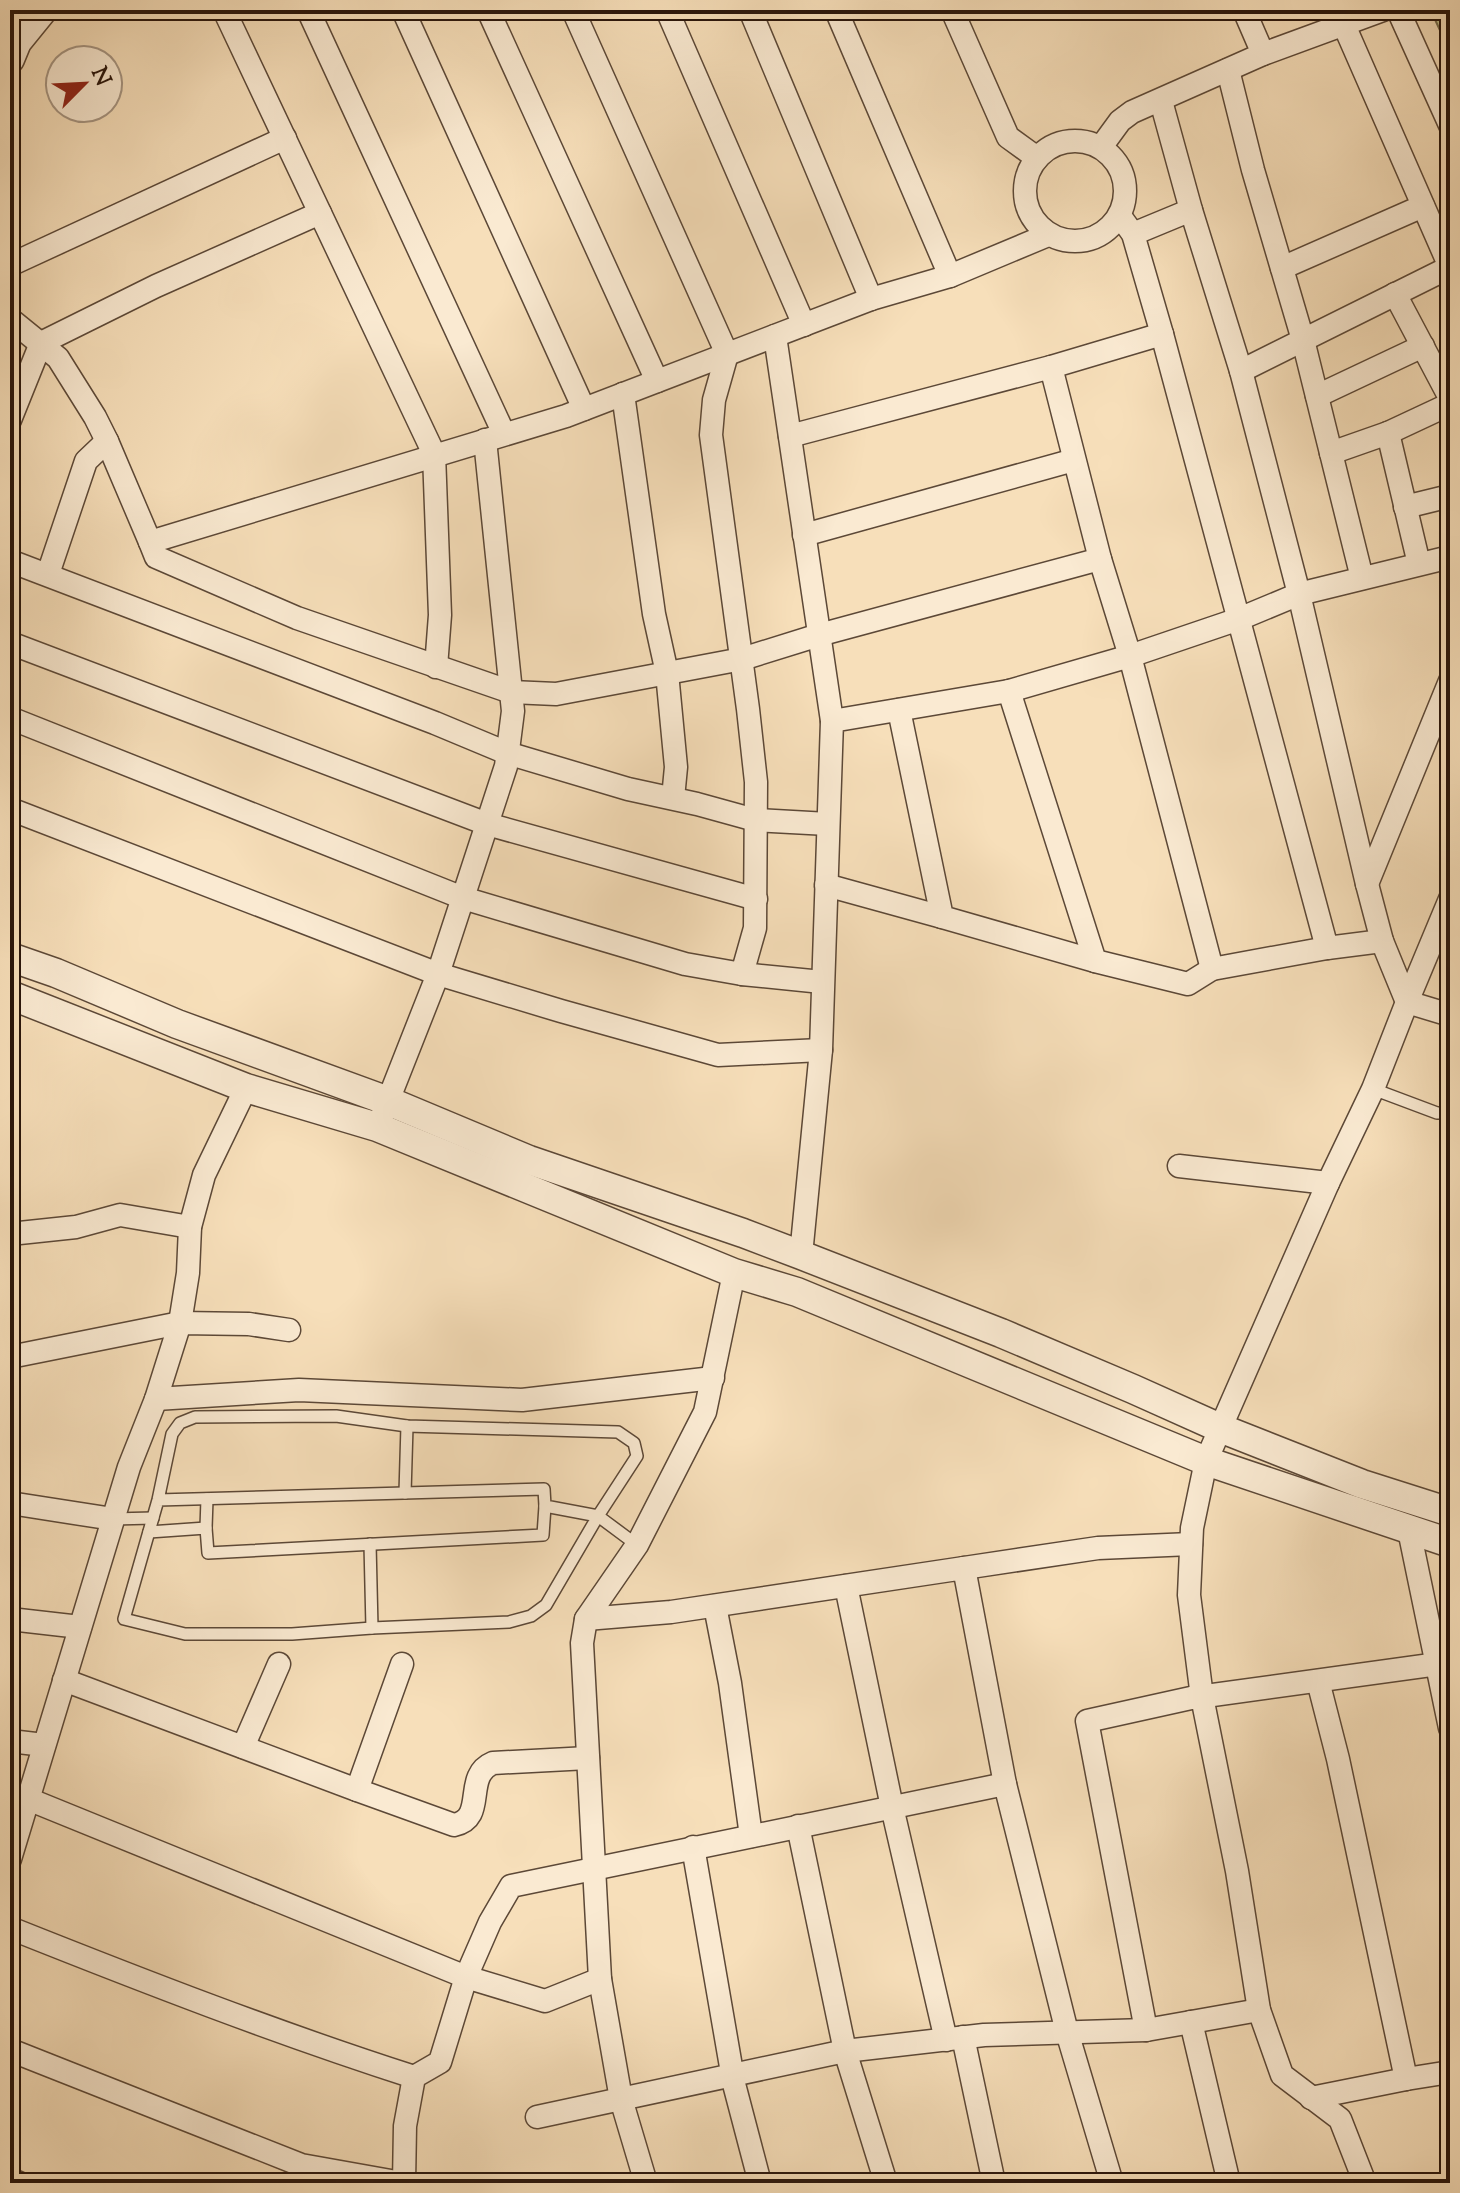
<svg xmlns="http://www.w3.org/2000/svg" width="1460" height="2193" font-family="'Sorts Mill Goudy',serif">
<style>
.green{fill:#c1c18d;stroke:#756b4c;stroke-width:2}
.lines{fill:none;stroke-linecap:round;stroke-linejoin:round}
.service-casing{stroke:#5c4837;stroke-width:14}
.minor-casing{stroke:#5c4837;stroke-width:25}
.tertiary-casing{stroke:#5c4837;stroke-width:31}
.service{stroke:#faead2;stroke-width:11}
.minor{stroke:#faead2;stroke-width:22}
.tertiary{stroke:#faead2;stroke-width:28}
</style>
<rect width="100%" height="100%" fill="#f7dfba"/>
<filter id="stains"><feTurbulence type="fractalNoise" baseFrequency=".0025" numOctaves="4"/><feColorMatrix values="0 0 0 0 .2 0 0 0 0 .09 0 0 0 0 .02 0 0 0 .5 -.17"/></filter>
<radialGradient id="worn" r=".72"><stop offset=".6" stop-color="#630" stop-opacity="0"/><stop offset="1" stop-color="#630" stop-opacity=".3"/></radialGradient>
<path class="green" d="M1440,10H1450V52L1432,13Z"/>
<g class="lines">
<defs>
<g id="service">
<path d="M1373,1089L1437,1113H1450"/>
<path d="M405,1493L407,1426"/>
<path d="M158,1500L544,1489L545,1506L598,1516L637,1456L634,1443L618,1432L407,1426L336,1416L195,1417L180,1423L172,1434L158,1500L124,1619L185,1634H292L372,1628L509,1622L531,1616L546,1605L598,1516L637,1545"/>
<path d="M113,1519L153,1518"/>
<path d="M206,1528L207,1499"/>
<path d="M149,1532L206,1528L208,1553L543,1535L545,1506"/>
<path d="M370,1544L372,1628"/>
</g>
<g id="minor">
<path d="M224,10L434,454L440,615L436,667"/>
<path d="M308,10L504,434"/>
<path d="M403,10L584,409"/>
<path d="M488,10L657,381"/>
<path d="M573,10L727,354L714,400L711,435L748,709L756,782L755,928L742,974"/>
<path d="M667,10L804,325"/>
<path d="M750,10L871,299"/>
<path d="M836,10L950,276"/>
<path d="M952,10L1008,137L1037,158"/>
<path d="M1398,10L1450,125"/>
<path d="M1344,25L1450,267"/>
<path d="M1263,54L1383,10"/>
<path d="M1228,70L1253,170L1303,340L1362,578"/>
<path d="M1161,101L1191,210L1241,371L1299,594L1367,884L1382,941L1407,1002L1450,1015"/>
<circle cx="1075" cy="191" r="50"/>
<path d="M1101,147L1120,121L1132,112L1263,54L1244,10"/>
<path d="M1120,216L1133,234L1162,334L1327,948L1382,941"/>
<path d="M1133,234L1191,210"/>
<path d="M10,265L285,138"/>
<path d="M1282,268L1423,206"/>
<path d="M1395,294L1450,398"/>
<path d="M10,319L58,358L95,417L107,441L150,542L566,416L871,299L950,276L1048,235"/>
<path d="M1162,334L1051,367L1100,559L1130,656L1212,969L1327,948"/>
<path d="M775,336L832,721"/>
<path d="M1241,371L1450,267"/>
<path d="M623,394L654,614L667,673L676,767L673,798"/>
<path d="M1317,396L1423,346"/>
<path d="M10,420L41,343L156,286L320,213"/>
<path d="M1388,433L1419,564"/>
<path d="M790,436L1051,367"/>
<path d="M1331,453L1388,433L1450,404"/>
<path d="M1405,507L1450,496"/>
<path d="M804,535L1074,460"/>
<path d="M150,542L156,557L297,618L511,692L556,694L742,659L819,635L1100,559"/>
<path d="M10,561L435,723L507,753L628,789L697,804L755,820L828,824"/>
<path d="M48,574L86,461L107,441"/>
<path d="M10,643L487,824L756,899"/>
<path d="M899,710L942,917L1095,961"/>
<path d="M10,718L463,898L685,964L742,974L822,982"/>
<path d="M10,809L438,974L561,1011L718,1055L821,1050"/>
<path d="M1367,884L1450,681"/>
<path d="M826,885L942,917"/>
<path d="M1212,969L1188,984L1095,961L1009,691L1130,656L1239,619L1299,594L1450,557"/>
<path d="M246,1088L204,1175L190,1227L188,1273L180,1323L156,1399L299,1390L522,1400L713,1378"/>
<path d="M382,1116L438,974L506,766L513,711L485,440"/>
<path d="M1179,1166L1328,1183"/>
<path d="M10,1234L76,1227L120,1215L190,1227"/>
<path d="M801,1255L821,1050L832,721L1009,691"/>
<path d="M10,1357L180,1323L249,1324L289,1330"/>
<path d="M10,1503L113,1519"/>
<path d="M1409,1530L1450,1728"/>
<path d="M964,1568L1098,1548L1191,1544"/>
<path d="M846,1586L892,1807L946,2040"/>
<path d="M715,1606L730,1683L751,1836"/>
<path d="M10,1619L80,1627"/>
<path d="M586,1619L671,1612L964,1568L1005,1784L1067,2032L1112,2183"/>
<path d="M64,1680L357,1790L454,1825C488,1818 462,1776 493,1763L588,1758"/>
<path d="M1318,1681L1338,1759L1406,2079"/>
<path d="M10,1741L44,1745"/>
<path d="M243,1747L279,1664"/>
<path d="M357,1790L402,1664"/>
<path d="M28,1799L466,1977L545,2001L600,1979"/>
<path d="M798,1826L845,2051L886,2183"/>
<path d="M693,1847L734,2084L760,2183"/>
<path d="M10,1859L129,1467L156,1399"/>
<path d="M10,1928C143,1981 277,2033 414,2077"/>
<path d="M1191,2022L1229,2183"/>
<path d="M1146,2030L1087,1721L1191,1698L1438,1664"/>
<path d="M963,2037L994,2183"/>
<path d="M10,2050L301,2165L402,2183"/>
<path d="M1311,2098L1406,2079L1450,2072"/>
<path d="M537,2117L845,2051L984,2035L1146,2030L1259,2010"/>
<path d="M10,2179L19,2183"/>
<path d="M404,2183L405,2126L414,2077L440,2062L466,1977L490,1922L511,1886L1005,1784"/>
<path d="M646,2183L621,2099L600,1979L582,1643L586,1619L637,1545L705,1412L734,1273"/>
<path d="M1365,2183L1340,2119L1282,2075L1259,2010L1237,1871L1202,1697L1189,1595L1192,1528L1206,1461L1328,1183L1373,1089L1407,1002L1450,899"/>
</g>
<g id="tertiary">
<path d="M10,59L17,42L43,10"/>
<path d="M10,957L56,973L177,1024L388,1101L529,1160L743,1233L801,1255L1001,1333L1133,1389L1220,1428L1362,1484L1450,1512"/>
<path d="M10,995L246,1088L377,1127L734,1273L797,1292L1206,1461L1450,1543"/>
</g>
</defs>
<use href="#service" class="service-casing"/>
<use href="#minor" class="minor-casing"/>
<use href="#tertiary" class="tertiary-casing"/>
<use href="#service" class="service"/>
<use href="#minor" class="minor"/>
<use href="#tertiary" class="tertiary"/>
</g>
<rect width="1460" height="2193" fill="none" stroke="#f7dfba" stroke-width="40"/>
<rect x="12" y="12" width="1436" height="2169" fill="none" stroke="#29150b" stroke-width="4"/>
<rect x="20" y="20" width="1420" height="2153" fill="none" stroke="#29150b" stroke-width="2"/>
<g transform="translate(84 84) rotate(66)"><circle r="38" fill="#faead2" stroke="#a69582" stroke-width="2"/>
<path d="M0-6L14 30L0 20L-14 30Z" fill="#8f2418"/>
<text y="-12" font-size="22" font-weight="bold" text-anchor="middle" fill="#29150b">N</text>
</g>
<rect width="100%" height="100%" filter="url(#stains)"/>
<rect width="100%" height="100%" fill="url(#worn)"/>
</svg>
